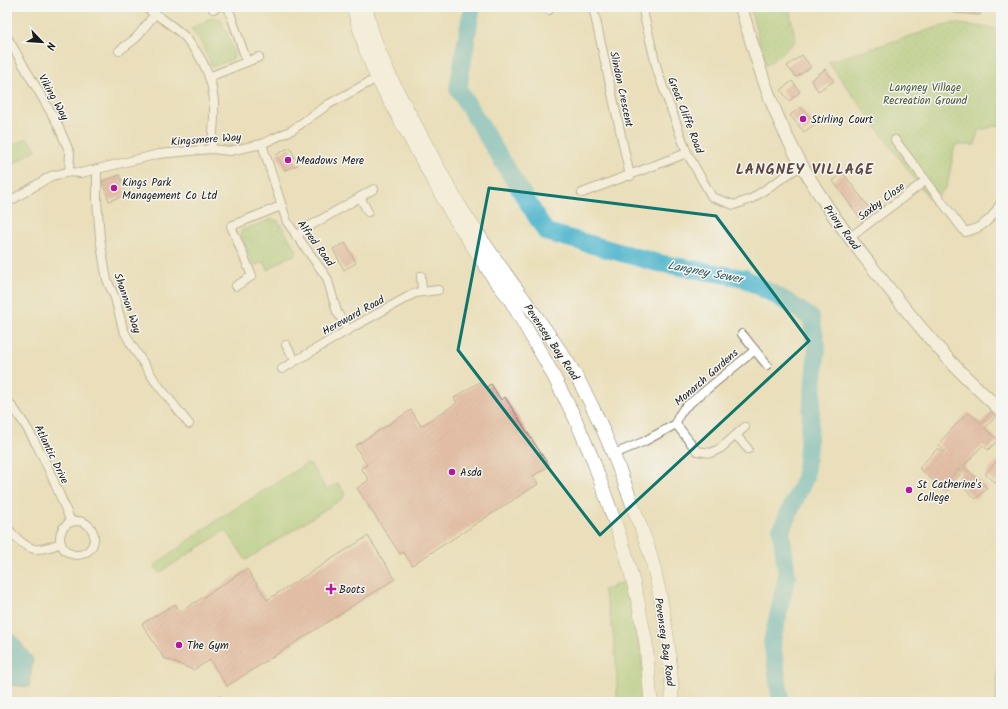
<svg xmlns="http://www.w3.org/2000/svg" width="1008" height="709" font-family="Kalam,sans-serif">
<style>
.green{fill:#9cc977;stroke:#5c724a}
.park{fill:url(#park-dots);stroke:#5c724a}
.water{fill:#4cb4ca;stroke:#346873}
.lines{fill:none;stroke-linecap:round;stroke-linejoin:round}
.river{stroke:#4cb4ca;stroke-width:18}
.building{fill:url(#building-hatch)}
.street-casing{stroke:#837e6b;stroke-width:10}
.secondary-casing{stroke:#837e6b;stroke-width:14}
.primary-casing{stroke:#837e6b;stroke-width:14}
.street{stroke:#fff;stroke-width:8}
.secondary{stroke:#fff;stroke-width:12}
.primary{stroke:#fff;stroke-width:13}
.marked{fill:none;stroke:#0f766e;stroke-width:3;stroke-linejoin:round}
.poi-dot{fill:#b5179e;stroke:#f6f6f2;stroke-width:1.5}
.labels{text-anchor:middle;stroke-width:3;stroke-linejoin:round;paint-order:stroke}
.park-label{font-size:11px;fill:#49593c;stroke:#f6f6f2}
.street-label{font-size:11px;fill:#1c1c1c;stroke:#f6f6f2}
.poi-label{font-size:11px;fill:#1c1c1c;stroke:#f6f6f2;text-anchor:start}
.water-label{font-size:12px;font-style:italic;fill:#2f5962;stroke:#f6f6f2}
.district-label{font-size:15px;font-weight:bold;letter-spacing:1px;fill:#604845;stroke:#f6f6f2}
</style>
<defs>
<pattern id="park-dots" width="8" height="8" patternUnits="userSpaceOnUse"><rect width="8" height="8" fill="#9cc977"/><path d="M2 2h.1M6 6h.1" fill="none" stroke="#86ac66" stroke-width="1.8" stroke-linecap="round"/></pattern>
<pattern id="building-hatch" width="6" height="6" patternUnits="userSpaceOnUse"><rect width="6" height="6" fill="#dd9a90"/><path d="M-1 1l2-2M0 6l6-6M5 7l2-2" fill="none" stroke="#b27d75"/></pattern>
</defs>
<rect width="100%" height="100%" fill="#f6f6f2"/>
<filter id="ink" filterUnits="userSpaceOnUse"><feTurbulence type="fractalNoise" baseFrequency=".025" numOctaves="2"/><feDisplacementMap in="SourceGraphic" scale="8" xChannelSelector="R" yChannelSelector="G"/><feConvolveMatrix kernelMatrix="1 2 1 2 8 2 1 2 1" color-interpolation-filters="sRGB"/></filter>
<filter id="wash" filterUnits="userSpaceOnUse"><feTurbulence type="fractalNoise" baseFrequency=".012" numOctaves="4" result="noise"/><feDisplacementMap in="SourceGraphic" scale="16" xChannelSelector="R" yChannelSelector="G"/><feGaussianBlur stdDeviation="0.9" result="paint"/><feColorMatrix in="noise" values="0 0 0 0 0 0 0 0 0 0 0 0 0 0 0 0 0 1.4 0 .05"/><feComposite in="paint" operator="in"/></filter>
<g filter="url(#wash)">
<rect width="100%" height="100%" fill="#eadfba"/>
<g class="green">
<path d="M27,138L37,149L7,168V148Z"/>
<path d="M306,464L311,465L327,490L338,483L345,494L343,498L246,560L226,530L159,573L154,566L214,522Z"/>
<path d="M623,583L631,597L636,624L644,676V702H617C617,663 615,627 603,590L613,588L612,586Z"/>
<path d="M1001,603V702H996Z"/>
</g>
<g class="park">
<path d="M750,7H789L796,41L766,66Z"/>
<path d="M212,17L221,19L234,51L233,59L212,67L199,38L191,29Z"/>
<path d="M951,23L1001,29V127L999,125L978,131L975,145H955L947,187L932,202L828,62Z"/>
<path d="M272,219L278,221L296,249L297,252L295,255L288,257L268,270L264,262L256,265L252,263L240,234L242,230Z"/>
</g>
<path class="water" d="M7,625L33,659L29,687L7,685Z"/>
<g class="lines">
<path class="river" d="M472,7L458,89L546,232L658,263L744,278L788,302L811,318L817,346L805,478L781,530L787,576L772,642L781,702"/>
</g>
<g id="blocks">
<g class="building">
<path d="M954,7H981L980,15L953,13Z"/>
<path d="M802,55L811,67L796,77L787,66Z"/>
<path d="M825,69L834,81L818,91L811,80Z"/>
<path d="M792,81L800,92L789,101L781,90Z"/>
<path d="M801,107L815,124L804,132L790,115Z"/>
<path d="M290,147L298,165L285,170L276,155Z"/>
<path d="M843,173L871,210L860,218L833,181Z"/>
<path d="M120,175L126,195L109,201L102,181Z"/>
<path d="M345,243L356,263L344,270L333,249Z"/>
<path d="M481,381L485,388L491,384L501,400L505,397L549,466L533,476L538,484L412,565L403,552L400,554L357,488L369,480L361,468L367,465L355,446L411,410L421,426L457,403L454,398Z"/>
<path d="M1001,402V411L985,428L998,440L988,450L983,445L964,466L987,488L976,499L955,480L962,472L958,469L941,488L919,468L938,448L943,452L945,451L938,444L968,412L981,423Z"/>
<path d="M1001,457V476L995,483L985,474Z"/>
<path d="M368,536L395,579L227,686L210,660L193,670L164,658L142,624L175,604L180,612L247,569L267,600Z"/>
<path d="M220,696L221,702H192V701Z"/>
</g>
</g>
</g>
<g filter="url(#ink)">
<use href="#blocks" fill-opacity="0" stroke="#837e6b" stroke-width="1"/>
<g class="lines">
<defs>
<g id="street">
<path d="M145,7C158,16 173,25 185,37C189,41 192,47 196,51C218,83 216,112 211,149"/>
<path d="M228,7L247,62"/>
<path d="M593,7L630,176"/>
<path d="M642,7L658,73L687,153L712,197L734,205L751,199L802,165"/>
<path d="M213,9L218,7"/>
<path d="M549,10L550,7"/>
<path d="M7,37L57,123L70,153L69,172"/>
<path d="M119,51L136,38L155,14"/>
<path d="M209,77L259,57"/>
<path d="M895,140L965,232C983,228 992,219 1001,202"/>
<path d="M262,144L287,222L327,278L337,312L348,330"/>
<path d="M97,170V200L100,238L104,263L107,280L115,298L123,329L131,344L155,381L189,424"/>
<path d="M582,193L687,153"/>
<path d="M360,197L368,212"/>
<path d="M7,203L51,176L69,172L81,173L159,154L211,149L230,151L262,144L292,130L329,104L377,78"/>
<path d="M296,236L310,226L374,189"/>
<path d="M849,238L925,181"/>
<path d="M421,276L422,292"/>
<path d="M236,286L252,276L231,226L281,206"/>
<path d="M742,334L767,365"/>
<path d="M286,345L295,360"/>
<path d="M282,369L353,327L415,293L438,290"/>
<path d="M7,400C37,436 53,479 71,522"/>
<path d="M676,424L697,451L711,453L721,448L745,427"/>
<path d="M736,435L748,449"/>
<path d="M614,454L643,442L676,424L678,417L684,408L755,350"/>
<circle cx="77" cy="538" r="17"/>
<path d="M7,527C13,535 24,547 35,549C43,550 53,546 61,543"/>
</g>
<path id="secondary" d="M741,7C754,50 766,94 786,135C809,183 839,225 872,267C897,299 923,332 951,362C967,379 984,394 1001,411"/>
<g id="primary">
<path d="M353,7L365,48L377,78L451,213L494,279L509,298L550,369L574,416L593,460L626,554L637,597L646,643L651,702"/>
<path d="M366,7C374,49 395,87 415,124C433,157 449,191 470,222C498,265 530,306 559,349C590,394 610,444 629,495C636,515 645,536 651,557C663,603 672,654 672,702"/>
</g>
</defs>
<use href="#street" class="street-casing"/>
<use href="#secondary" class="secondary-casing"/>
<use href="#primary" class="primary-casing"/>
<use href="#street" class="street"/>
<use href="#secondary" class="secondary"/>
<use href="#primary" class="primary"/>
</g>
</g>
<path d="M0 0H1008V709H0ZM489,188L716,216L809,341L600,535L458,350Z" fill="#eadfba" fill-opacity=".55" fill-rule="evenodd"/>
<path class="marked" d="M489,188L716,216L809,341L600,535L458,350Z"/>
<g class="poi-dot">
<circle cx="803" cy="119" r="4"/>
<circle cx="288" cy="160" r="4"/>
<circle cx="114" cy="188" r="4"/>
<circle cx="452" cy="472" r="4"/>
<circle cx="909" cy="490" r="4"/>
<path d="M329 583h4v4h4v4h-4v4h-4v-4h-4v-4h4z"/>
<circle cx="179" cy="645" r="4"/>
</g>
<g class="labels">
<g class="park-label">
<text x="925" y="91">Langney Village<tspan x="925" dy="13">Recreation Ground</tspan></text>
</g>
<g class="street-label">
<text transform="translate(622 89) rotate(78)" y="4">Slindon Crescent</text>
<text transform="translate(54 97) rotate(61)" y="4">Viking Way</text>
<text transform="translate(686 115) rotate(69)" y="4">Great Cliffe Road</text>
<text transform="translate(206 139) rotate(-4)" y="4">Kingsmere Way</text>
<text transform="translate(881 201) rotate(-37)" y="4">Saxby Close</text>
<text transform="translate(842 227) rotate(54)" y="4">Priory Road</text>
<text transform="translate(316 243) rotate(54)" y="4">Alfred Road</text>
<text transform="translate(128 303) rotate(71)" y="4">Shannon Way</text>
<text transform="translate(353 315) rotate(-29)" y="4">Hereward Road</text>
<text transform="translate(552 342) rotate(56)" y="4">Pevensey Bay Road</text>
<text transform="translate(706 377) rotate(-41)" y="4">Monarch Gardens</text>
<text transform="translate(52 454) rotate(64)" y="4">Atlantic Drive</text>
<text transform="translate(665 642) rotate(82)" y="4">Pevensey Bay Road</text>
</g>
<g class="poi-label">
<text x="811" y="123">Stirling Court</text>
<text x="296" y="164">Meadows Mere</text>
<text x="122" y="186">Kings Park<tspan x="122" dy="13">Management Co Ltd</tspan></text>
<text x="460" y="476">Asda</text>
<text x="917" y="488">St Catherine's<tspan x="917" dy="13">College</tspan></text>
<text x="339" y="593">Boots</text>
<text x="187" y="649">The Gym</text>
</g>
<g class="water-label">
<text transform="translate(705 272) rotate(11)" y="4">Langney Sewer</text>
</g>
<g class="district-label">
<text x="805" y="174">LANGNEY VILLAGE</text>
</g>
</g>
<rect width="1008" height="709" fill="none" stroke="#f6f6f2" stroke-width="24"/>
<g transform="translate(42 42) rotate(115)" stroke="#f6f6f2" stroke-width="3" paint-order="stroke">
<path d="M0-3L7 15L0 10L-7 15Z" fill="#1c1c1c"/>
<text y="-6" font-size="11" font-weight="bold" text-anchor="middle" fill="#1c1c1c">N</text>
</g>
</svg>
